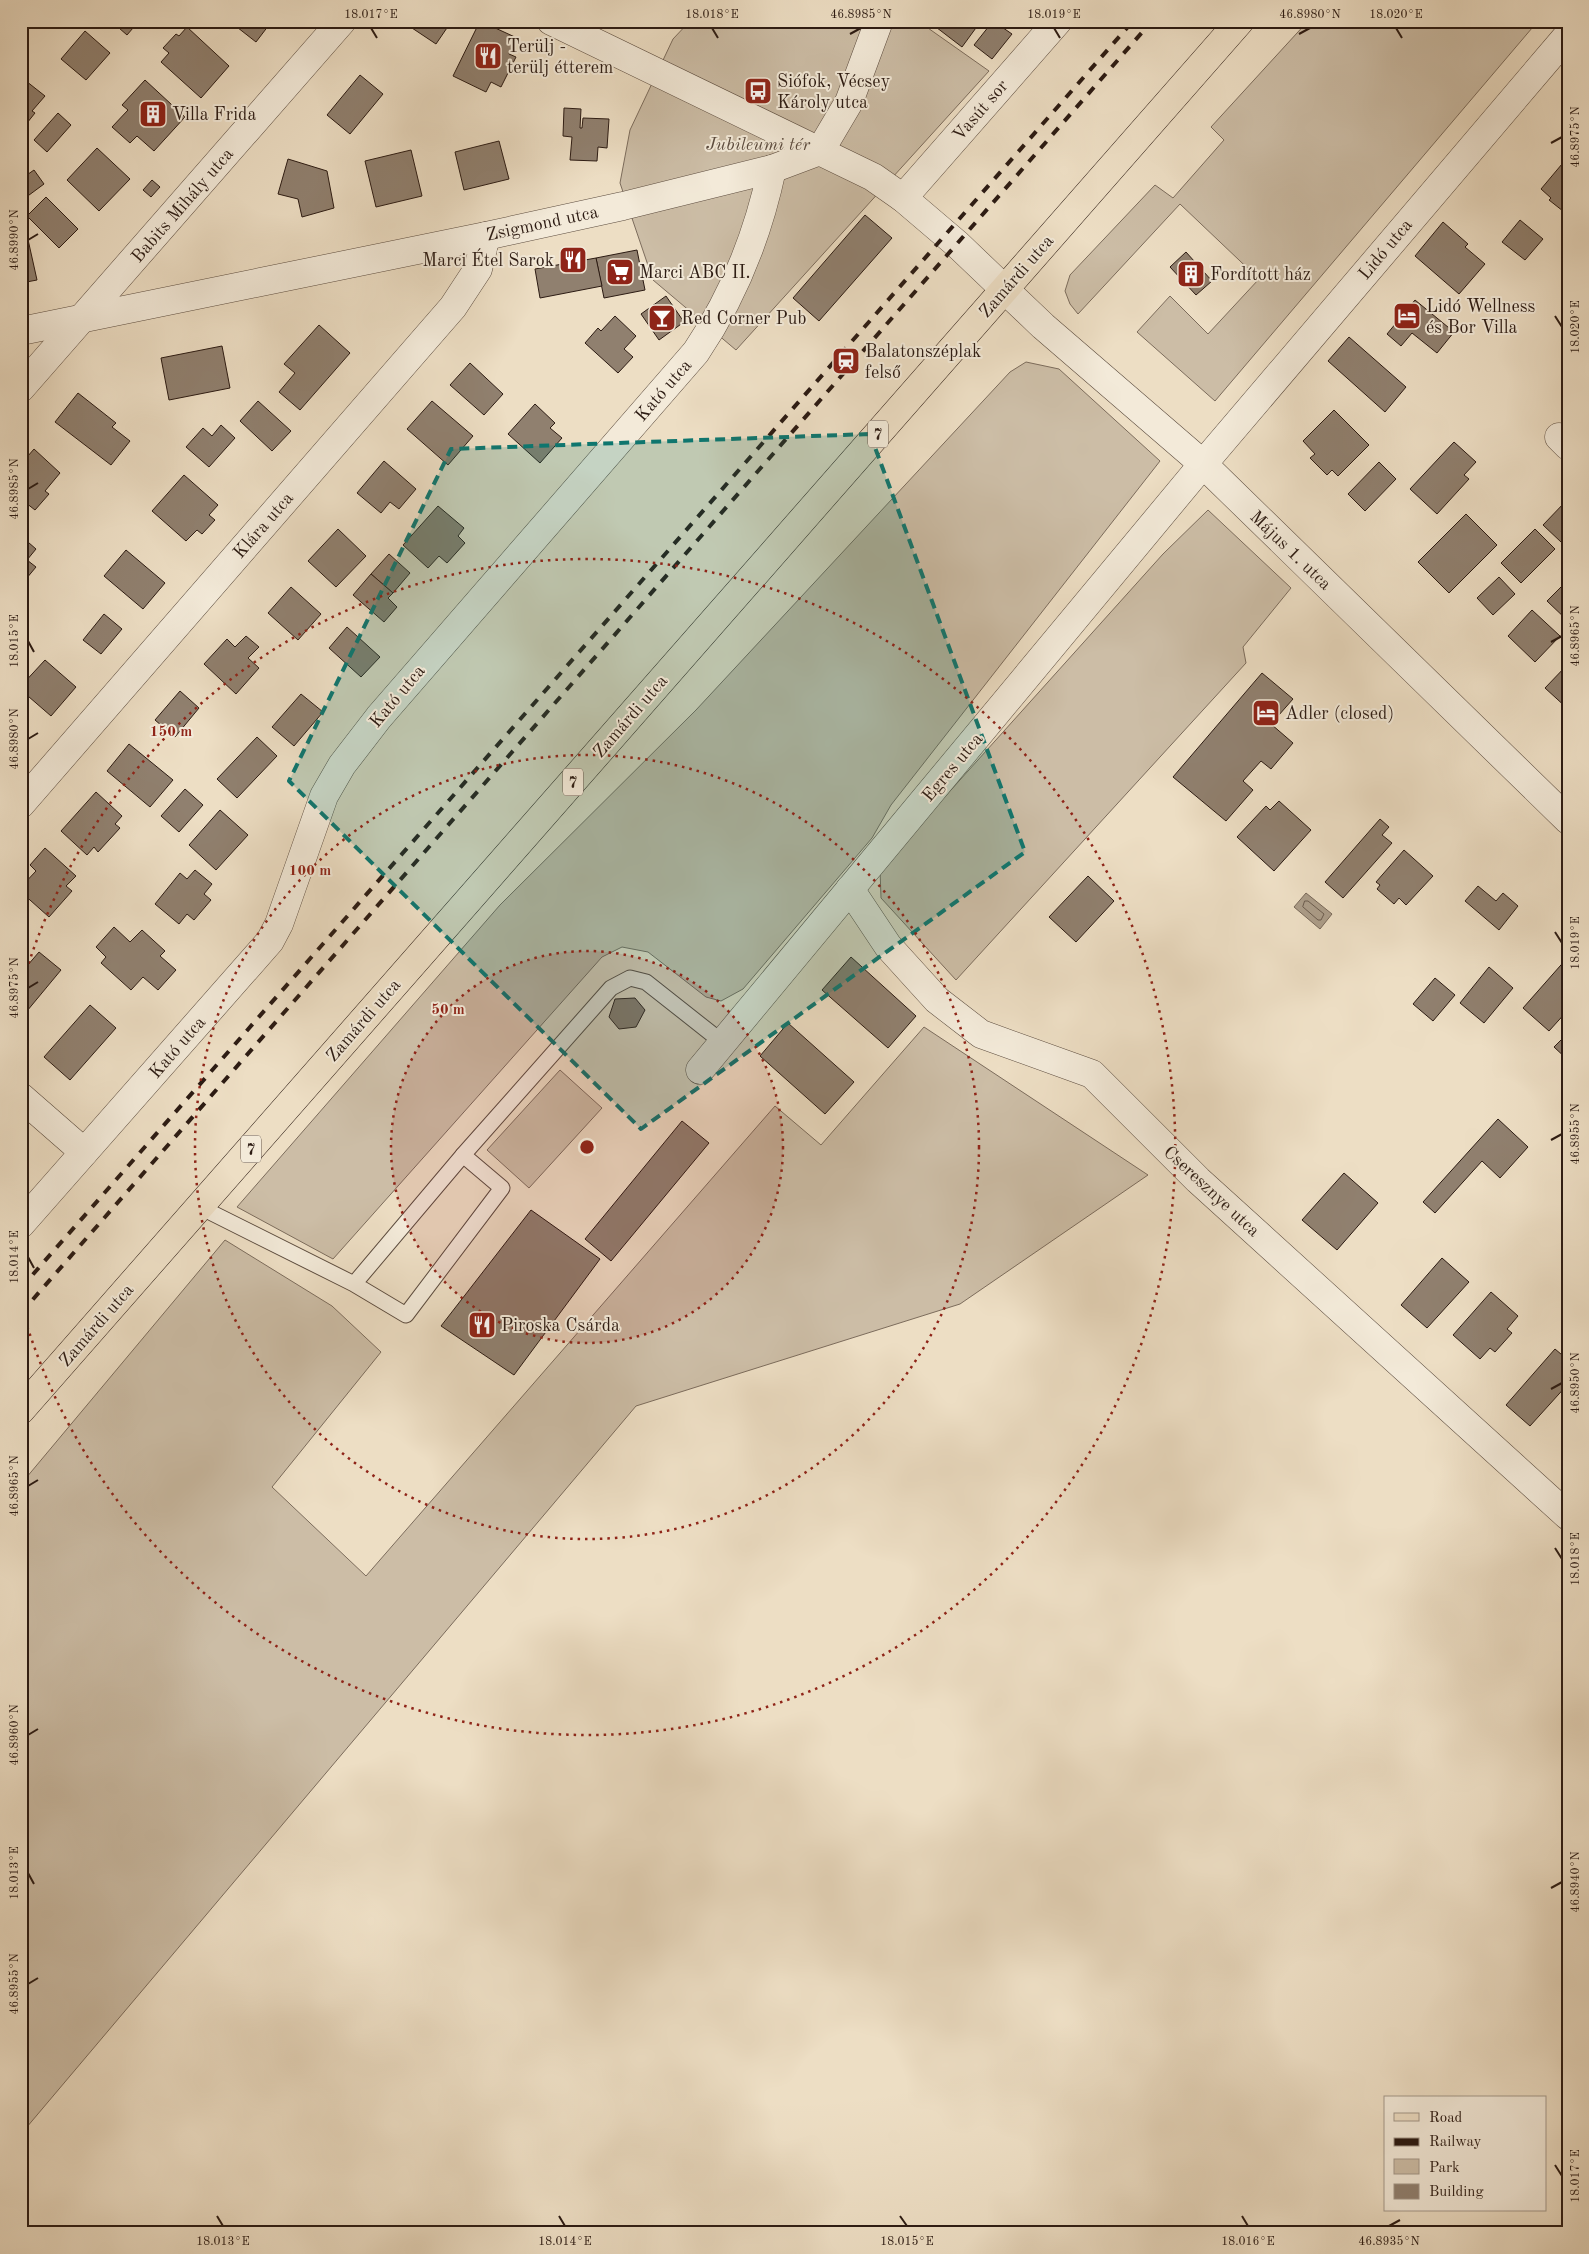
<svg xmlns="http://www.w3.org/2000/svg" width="1589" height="2254" font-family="'Old Standard TT',serif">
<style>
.green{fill:#ccbda6;stroke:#7c6c5c}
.water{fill:#ab9c88;stroke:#786859}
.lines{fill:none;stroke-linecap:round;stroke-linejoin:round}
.shore{stroke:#6c5c4e;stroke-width:1}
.building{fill:#90806f;stroke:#2c1b13}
.service-casing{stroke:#5c4c3f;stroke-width:17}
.minor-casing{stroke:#5c4c3f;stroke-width:29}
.primary-casing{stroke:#2c1b13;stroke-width:29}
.service{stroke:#f3ead9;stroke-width:15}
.minor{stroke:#f3ead9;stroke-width:28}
.primary{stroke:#eddec4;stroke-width:28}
.rail{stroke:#2c1b13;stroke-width:4;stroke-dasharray:9 9;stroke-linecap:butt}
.marked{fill:#0f766e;fill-opacity:0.2;stroke:#0f766e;stroke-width:4;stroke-dasharray:10 6;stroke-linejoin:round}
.ticks{fill:none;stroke:#2c1b13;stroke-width:2}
.ring{fill:none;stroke:#8f2418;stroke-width:2.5;stroke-dasharray:2.5 5}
.labels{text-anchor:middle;stroke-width:4;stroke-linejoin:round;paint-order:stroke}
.shield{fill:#f3ead9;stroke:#68594e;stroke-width:1}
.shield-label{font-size:16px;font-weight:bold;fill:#2c1b13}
.poi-label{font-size:18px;fill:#2c1b13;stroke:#f3ead9;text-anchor:start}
.street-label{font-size:18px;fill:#2c1b13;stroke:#f3ead9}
.park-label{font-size:18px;font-style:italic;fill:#5c4c3f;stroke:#f3ead9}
.centre{fill:#8f2418;stroke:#f3ead9;stroke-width:2.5}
.ring-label{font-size:15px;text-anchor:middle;font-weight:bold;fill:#8f2418;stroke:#f3ead9;stroke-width:4;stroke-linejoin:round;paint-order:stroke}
.neatline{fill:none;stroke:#2c1b13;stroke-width:2}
.ticks-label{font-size:12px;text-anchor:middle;fill:#2c1b13}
</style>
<rect width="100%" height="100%" fill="#eddec4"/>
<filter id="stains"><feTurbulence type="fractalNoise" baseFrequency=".004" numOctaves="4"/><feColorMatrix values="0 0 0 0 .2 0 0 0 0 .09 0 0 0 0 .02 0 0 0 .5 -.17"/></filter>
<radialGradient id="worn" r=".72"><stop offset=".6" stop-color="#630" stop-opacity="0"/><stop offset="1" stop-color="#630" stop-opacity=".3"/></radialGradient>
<g class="green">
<path d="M690,21H918L989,71L736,350L653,280L620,183L630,130L673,39Z"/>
<path d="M1308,21H1538L1215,401L1137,332L1170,296L1208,334L1259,279L1180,204L1078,314L1070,304L1065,291L1070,275L1155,185L1173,198L1224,140L1211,127Z"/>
<path d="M1026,362L1059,369L1160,461L891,805L872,838L743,989L721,1001L706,997L648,952L622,947L602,957L333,1259L237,1207L500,905L696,710L1010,372Z"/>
<path d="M1208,510L1291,588L1243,647L1246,663L956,980L881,898L880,869L1163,554Z"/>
<path d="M924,1027L1148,1175L960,1304L636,1406L21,2134V1484L225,1240L332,1306L381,1352L272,1487L366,1576L775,1106L821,1145Z"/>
<path d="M560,1070L602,1108L529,1188L487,1150Z"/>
</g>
<path class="water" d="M1306,893L1332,914L1320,929L1294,907Z"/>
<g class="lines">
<path class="shore" d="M1305,901H1308L1324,914L1321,920H1318L1303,907Z"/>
</g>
<g class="building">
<path d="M111,21H139L127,35Z"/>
<path d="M235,21H272L256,42L233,24Z"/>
<path d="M407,21H450L451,22L436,44L406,24Z"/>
<path d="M480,21L517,38L509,54L516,57L501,87L491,82L486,92L453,76Z"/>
<path d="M928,21H981L962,47Z"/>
<path d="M993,21L1012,34L992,59L974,45Z"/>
<path d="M187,27L229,66L201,98L161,62L169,53L163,48L176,34L179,36Z"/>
<path d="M85,31L110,53L86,80L61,59Z"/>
<path d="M360,75L383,94L350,134L327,115Z"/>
<path d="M145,80L185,117L154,151L137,136L130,143L112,127L128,110L122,105Z"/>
<path d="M26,81L45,96L32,111L35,113L27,123L24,121L21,125V87Z"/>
<path d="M564,108L581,109L580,128H582L583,118L609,119L607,148L598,147L597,161L570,160L572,137L563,136Z"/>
<path d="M58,113L71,125L47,152L34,140Z"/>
<path d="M499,141L509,179L464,190L455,152Z"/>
<path d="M97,148L130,179L99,211L67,180Z"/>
<path d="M411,150L422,196L376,207L365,161Z"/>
<path d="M288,159L327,171L334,208L302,217L298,199L278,194Z"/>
<path d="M1562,164L1568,168V215L1549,200L1551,198L1541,189Z"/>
<path d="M34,170L44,184L21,201V179Z"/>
<path d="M152,180L160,187L151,197L143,190Z"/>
<path d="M46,197L78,229L59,248L27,216Z"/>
<path d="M865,215L892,238L819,321L793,298Z"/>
<path d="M1520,220L1543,239L1525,260L1502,242Z"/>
<path d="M1443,222L1468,244L1465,247L1485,264L1459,294L1415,256Z"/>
<path d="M27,235L37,280L21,283V236Z"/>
<path d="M637,250L645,290L604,298L596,258Z"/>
<path d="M1186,252L1212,281L1196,295L1170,267Z"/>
<path d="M596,258L602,286L540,298L535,269Z"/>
<path d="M666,296L684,322L659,340L641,314Z"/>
<path d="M1415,300L1454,332L1437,353L1412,333L1401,346L1387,334Z"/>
<path d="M615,316L636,336L624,349L633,357L618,373L585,343L598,328L601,331Z"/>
<path d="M319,325L350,353L300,410L279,392L295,373L284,364Z"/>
<path d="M1349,337L1406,387L1385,412L1328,361Z"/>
<path d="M222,346L230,388L169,400L161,358Z"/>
<path d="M470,363L503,394L484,415L450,385Z"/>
<path d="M78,393L116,423L112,427L130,441L111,465L55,422Z"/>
<path d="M258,401L291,431L272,451L240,421Z"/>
<path d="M432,401L473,436L448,465L407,429Z"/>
<path d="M535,404L555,423L550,428L562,438L540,463L508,434Z"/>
<path d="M1334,410L1369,445L1338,476L1332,470L1327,475L1310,458L1315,454L1303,441Z"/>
<path d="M221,425L235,438L209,467L186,447L203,428L212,436Z"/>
<path d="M1454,442L1476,462L1464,475L1469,479L1437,514L1410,489Z"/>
<path d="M34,449L60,473L45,491L49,494L35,510L21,499V485L26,479L21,475V464Z"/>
<path d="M384,461L416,489L399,509L390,502L381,513L357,493Z"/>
<path d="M1379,462L1396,479L1365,511L1348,494Z"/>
<path d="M184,475L218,505L209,515L215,520L202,534L197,530L186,541L152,511Z"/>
<path d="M1566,501L1568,503V536L1561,542L1543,525Z"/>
<path d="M438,506L464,528L458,536L465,543L447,563L439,556L428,568L403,545Z"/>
<path d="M1466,514L1497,545L1449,593L1418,562Z"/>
<path d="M338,529L366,556L336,587L308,561Z"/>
<path d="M1535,529L1555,549L1521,583L1501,563Z"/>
<path d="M21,536L36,549L27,560L36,567L21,585Z"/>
<path d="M126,550L165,583L143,609L104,576Z"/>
<path d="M389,554L410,573L393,593L371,574Z"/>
<path d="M371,574L393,593L388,598L397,607L384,622L353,595Z"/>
<path d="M1499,577L1515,594L1493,615L1477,598Z"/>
<path d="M1568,580V621L1547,601Z"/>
<path d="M291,587L321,614L298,640L268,613Z"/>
<path d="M1532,610L1560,636L1535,662L1508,636Z"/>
<path d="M104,614L122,629L101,654L83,640Z"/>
<path d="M347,627L380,657L361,677L329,648Z"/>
<path d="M246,636L259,647L248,658L259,668L236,694L204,664L227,639L235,647Z"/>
<path d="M45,660L76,687L51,716L21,690V686Z"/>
<path d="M1568,664V709L1545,688Z"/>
<path d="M1262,673L1293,699L1271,724L1293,743L1271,769L1261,761L1243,781L1253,790L1226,821L1173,777Z"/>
<path d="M180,691L199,708L175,737L155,720Z"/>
<path d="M301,694L323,712L294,746L272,727Z"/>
<path d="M257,737L277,756L237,798L217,779Z"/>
<path d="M129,744L173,780L150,807L107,771Z"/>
<path d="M185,789L203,805L179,832L161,816Z"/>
<path d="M96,792L122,816L115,824L120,828L98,852L94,847L87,855L61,831Z"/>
<path d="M1279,801L1311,830L1274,871L1237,837L1266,806L1270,810Z"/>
<path d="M220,810L248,835L216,870L189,845Z"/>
<path d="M1380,819L1389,827L1382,835L1392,843L1343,898L1325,882Z"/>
<path d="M45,848L76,876L66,886L72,891L49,917L21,892V887L36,871L30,865Z"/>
<path d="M1404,850L1433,876L1406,905L1399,898L1394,904L1377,889L1380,885L1376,882Z"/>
<path d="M195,870L212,884L204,894L211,900L194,920L187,914L179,924L155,904L180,873L187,879Z"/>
<path d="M1088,876L1114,901L1076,942L1049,917Z"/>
<path d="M1478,886L1496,901L1503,893L1518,906L1499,930L1465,901Z"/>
<path d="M114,927L130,942L142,930L165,951L160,956L176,970L158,990L143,977L131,990L101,963L106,957L96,947Z"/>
<path d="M39,952L61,970L27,1011L21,1006V973Z"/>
<path d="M851,957L916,1016L888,1048L822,990Z"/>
<path d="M1568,957V1010L1549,1031L1523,1008Z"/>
<path d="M1489,967L1513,988L1484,1023L1460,1003Z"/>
<path d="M1435,978L1455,995L1433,1021L1413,1004Z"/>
<path d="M635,998L645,1010L636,1027L619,1029L609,1017L615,999Z"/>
<path d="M90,1005L116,1028L70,1080L44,1057Z"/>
<path d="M788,1023L854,1082L825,1114L760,1056Z"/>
<path d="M1568,1033V1060L1554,1047Z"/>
<path d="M1498,1119L1528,1147L1500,1178L1482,1161L1435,1213L1423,1202Z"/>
<path d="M682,1121L709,1143L611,1261L585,1239Z"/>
<path d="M1344,1173L1378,1203L1337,1250L1302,1220Z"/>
<path d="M531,1210L600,1259L514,1375L441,1326Z"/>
<path d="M1442,1258L1469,1282L1427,1328L1401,1305Z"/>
<path d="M1491,1292L1518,1316L1507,1329L1512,1333L1495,1352L1490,1348L1480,1359L1453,1335Z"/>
<path d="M1555,1349L1568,1360V1384L1530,1426L1506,1405Z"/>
</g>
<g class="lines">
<defs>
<g id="service">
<path d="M463,1155L611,988L630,978L646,982L722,1042"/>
<path d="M200,1207L354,1284L406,1315L502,1188L463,1155L354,1284"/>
</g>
<g id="minor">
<path d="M551,21L873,177L903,198L957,244L1043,326L1203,464L1568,820"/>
<path d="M820,151L849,102L879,21"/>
<path d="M903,198L1058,21"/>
<path d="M21,331L486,236L623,206L772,169L820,151"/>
<path d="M21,388L342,21"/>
<path d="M1559,437L1568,446"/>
<path d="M21,804L453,307L478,269L486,236"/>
<path d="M850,889L888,946L937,1000L981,1034L1092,1074L1198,1180L1568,1516"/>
<path d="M700,1070L1203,464L1568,35"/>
<path d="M21,1097L84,1152"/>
<path d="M21,1224L270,941L279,924L324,796L342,765L379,717L696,352C733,297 758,235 772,169"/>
</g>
<path id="primary" d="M21,1410L1240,21"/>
</defs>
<use href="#service" class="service-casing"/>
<use href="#minor" class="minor-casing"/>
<use href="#primary" class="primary-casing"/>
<use href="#service" class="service"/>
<use href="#minor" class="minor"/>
<use href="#primary" class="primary"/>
<g class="rail">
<path d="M21,1288L1133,21"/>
<path d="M21,1313L1152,21"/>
</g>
</g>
<path class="marked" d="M870,434L1025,852L641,1129L289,781L451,449Z"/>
<path class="ticks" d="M371,28L377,38M712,28L718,38M1054,28L1060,38M1396,28L1402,38M850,34L861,28M1299,34L1310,28M1551,143L1562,137M28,240L38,234M1555,316L1562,327M28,489L38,483M28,641L34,652M1551,642L1562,636M28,739L38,733M1555,932L1562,943M28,988L38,982M1551,1140L1562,1134M28,1257L34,1268M1551,1389L1562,1383M28,1486L38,1480M1555,1548L1562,1559M28,1735L38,1729M28,1873L34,1884M1551,1888L1562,1882M28,1984L38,1978M1555,2165L1562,2176M217,2216L223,2226M559,2216L565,2226M900,2216L907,2226M1242,2216L1248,2226M1389,2226L1400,2220"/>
<circle cx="587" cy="1147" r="196" fill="#8f2418" fill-opacity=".12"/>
<g class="ring">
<circle cx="587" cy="1147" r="196"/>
<circle cx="587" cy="1147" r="392"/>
<path d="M22 985A588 588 0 1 1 22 1309"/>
</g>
<defs>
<symbol id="restaurant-square" viewBox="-11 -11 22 22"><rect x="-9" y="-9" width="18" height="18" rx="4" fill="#8f2418" stroke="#f3ead9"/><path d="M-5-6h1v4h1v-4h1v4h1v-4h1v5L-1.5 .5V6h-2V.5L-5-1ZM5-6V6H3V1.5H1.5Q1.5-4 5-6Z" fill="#fff"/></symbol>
<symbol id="bus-square" viewBox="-11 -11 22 22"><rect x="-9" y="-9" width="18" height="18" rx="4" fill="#8f2418" stroke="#f3ead9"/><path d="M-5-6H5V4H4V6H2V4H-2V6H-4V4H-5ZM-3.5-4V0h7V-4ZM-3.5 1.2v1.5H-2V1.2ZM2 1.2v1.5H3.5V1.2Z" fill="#fff"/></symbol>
<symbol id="building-square" viewBox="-11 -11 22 22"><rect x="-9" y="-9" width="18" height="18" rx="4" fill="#8f2418" stroke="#f3ead9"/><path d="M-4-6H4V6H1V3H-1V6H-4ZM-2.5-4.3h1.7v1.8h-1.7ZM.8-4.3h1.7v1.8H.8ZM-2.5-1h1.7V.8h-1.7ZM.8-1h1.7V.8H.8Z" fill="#fff"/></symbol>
<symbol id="supermarket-square" viewBox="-11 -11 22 22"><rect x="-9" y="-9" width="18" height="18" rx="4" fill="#8f2418" stroke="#f3ead9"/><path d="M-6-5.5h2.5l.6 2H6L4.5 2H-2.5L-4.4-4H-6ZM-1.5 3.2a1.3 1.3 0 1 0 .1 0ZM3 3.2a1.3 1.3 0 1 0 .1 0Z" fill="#fff"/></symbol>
<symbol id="hotel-square" viewBox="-11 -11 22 22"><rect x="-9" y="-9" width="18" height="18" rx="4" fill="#8f2418" stroke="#f3ead9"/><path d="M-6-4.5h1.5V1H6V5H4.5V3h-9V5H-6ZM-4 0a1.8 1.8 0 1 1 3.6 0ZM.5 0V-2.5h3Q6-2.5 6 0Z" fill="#fff"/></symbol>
<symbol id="bar-square" viewBox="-11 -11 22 22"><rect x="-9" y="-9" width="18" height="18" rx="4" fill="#8f2418" stroke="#f3ead9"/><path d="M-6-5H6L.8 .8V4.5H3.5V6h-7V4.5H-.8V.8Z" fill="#fff"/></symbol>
<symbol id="station-square" viewBox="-11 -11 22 22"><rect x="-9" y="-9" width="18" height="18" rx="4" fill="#8f2418" stroke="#f3ead9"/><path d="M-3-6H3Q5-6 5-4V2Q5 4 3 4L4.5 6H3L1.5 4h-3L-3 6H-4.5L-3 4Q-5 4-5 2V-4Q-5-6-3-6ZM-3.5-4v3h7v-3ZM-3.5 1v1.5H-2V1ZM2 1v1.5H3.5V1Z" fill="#fff"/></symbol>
</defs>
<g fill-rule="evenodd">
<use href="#restaurant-square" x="472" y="40" width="32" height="32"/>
<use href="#bus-square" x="742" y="75" width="32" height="32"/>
<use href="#building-square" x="137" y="98" width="32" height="32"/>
<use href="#restaurant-square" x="557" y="244" width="32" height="32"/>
<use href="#supermarket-square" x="604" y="256" width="32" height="32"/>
<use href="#building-square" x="1175" y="258" width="32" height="32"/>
<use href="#hotel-square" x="1391" y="300" width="32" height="32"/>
<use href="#bar-square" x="646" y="302" width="32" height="32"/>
<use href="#station-square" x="830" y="345" width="32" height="32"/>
<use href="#hotel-square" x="1250" y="697" width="32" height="32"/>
<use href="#restaurant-square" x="466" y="1309" width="32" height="32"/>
</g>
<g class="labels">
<g class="shield">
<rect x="868" y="420.5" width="20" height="27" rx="4"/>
<rect x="563" y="768.5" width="20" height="27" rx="4"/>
<rect x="241" y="1135.5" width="20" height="27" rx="4"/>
</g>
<g class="shield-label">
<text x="878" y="440">7</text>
<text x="573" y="788">7</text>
<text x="251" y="1155">7</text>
</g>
<g class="poi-label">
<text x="507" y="52">Terülj -<tspan x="507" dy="21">terülj étterem</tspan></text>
<text x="777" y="87">Siófok, Vécsey<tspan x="777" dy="21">Károly utca</tspan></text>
<text x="172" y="120">Villa Frida</text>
<text x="554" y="266" text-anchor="end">Marci Étel Sarok</text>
<text x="639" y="278">Marci ABC II.</text>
<text x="1210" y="280">Fordított ház</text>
<text x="1426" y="312">Lidó Wellness<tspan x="1426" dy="21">és Bor Villa</tspan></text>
<text x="681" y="324">Red Corner Pub</text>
<text x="865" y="357">Balatonszéplak<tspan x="865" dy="21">felső</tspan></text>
<text x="1285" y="719">Adler (closed)</text>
<text x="501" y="1331">Piroska Csárda</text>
</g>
<g class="street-label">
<text transform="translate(980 110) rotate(-49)" y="6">Vasút sor</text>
<text transform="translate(182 205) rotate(-49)" y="6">Babits Mihály utca</text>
<text transform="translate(542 223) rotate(-12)" y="6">Zsigmond utca</text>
<text transform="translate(1385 249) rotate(-50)" y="6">Lidó utca</text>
<text transform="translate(1016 276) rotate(-49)" y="6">Zamárdi utca</text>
<text transform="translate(663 390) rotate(-49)" y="6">Kató utca</text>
<text transform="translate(263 525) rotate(-49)" y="6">Klára utca</text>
<text transform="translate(1291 550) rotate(44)" y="6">Május 1. utca</text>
<text transform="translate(397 696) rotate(-50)" y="6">Kató utca</text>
<text transform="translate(630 716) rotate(-49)" y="6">Zamárdi utca</text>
<text transform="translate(952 767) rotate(-50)" y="6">Egres utca</text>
<text transform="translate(363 1020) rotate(-49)" y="6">Zamárdi utca</text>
<text transform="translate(177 1047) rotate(-49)" y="6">Kató utca</text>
<text transform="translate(1212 1191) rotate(43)" y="6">Cseresznye utca</text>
<text transform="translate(96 1325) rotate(-49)" y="6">Zamárdi utca</text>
</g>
<g class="park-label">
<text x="758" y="150">Jubileumi tér</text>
</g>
</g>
<circle cx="587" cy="1147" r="8" class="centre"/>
<g class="ring-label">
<text x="171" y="736">150 m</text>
<text x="310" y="875">100 m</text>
<text x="448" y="1014">50 m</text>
</g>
<rect width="1589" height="2254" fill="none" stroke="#eddec4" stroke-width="55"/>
<rect x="1384" y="2096" width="162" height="115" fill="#f3ead9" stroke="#a3978a"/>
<rect x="1394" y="2113" width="25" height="8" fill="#eddec4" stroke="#a3978a"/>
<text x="1429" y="2122" font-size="15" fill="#2c1b13">Road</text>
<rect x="1394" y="2138" width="25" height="8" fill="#2c1b13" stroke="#a3978a"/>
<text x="1429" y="2146" font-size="15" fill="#2c1b13">Railway</text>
<rect x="1394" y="2159" width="25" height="15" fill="#ccbda6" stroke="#a3978a"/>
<text x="1429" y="2172" font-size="15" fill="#2c1b13">Park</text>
<rect x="1394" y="2184" width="25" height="15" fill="#90806f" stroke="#a3978a"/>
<text x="1429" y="2196" font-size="15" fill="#2c1b13">Building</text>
<rect x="28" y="28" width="1534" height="2198" class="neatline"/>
<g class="ticks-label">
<text x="371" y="18">18.017°E</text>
<text x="712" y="18">18.018°E</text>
<text x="861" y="18">46.8985°N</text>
<text x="1054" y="18">18.019°E</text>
<text x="1310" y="18">46.8980°N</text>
<text x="1396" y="18">18.020°E</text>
<text transform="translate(1575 137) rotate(-90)" y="4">46.8975°N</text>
<text transform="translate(14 240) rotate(-90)" y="4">46.8990°N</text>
<text transform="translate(1575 327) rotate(-90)" y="4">18.020°E</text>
<text transform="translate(14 489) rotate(-90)" y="4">46.8985°N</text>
<text transform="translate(1575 636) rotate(-90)" y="4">46.8965°N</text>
<text transform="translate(14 641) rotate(-90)" y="4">18.015°E</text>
<text transform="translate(14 739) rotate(-90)" y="4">46.8980°N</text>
<text transform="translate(1575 943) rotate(-90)" y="4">18.019°E</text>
<text transform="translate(14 988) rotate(-90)" y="4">46.8975°N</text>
<text transform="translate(1575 1134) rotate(-90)" y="4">46.8955°N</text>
<text transform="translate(14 1257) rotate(-90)" y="4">18.014°E</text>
<text transform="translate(1575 1383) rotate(-90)" y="4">46.8950°N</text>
<text transform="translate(14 1486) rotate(-90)" y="4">46.8965°N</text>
<text transform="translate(1575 1559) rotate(-90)" y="4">18.018°E</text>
<text transform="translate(14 1735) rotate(-90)" y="4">46.8960°N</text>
<text transform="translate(14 1873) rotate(-90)" y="4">18.013°E</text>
<text transform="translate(1575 1882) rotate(-90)" y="4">46.8940°N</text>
<text transform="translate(14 1984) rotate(-90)" y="4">46.8955°N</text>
<text transform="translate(1575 2176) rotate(-90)" y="4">18.017°E</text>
<text x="223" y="2245">18.013°E</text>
<text x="565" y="2245">18.014°E</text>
<text x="907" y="2245">18.015°E</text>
<text x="1248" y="2245">18.016°E</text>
<text x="1389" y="2245">46.8935°N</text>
</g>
<rect width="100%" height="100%" filter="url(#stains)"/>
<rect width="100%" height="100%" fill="url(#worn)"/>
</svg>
